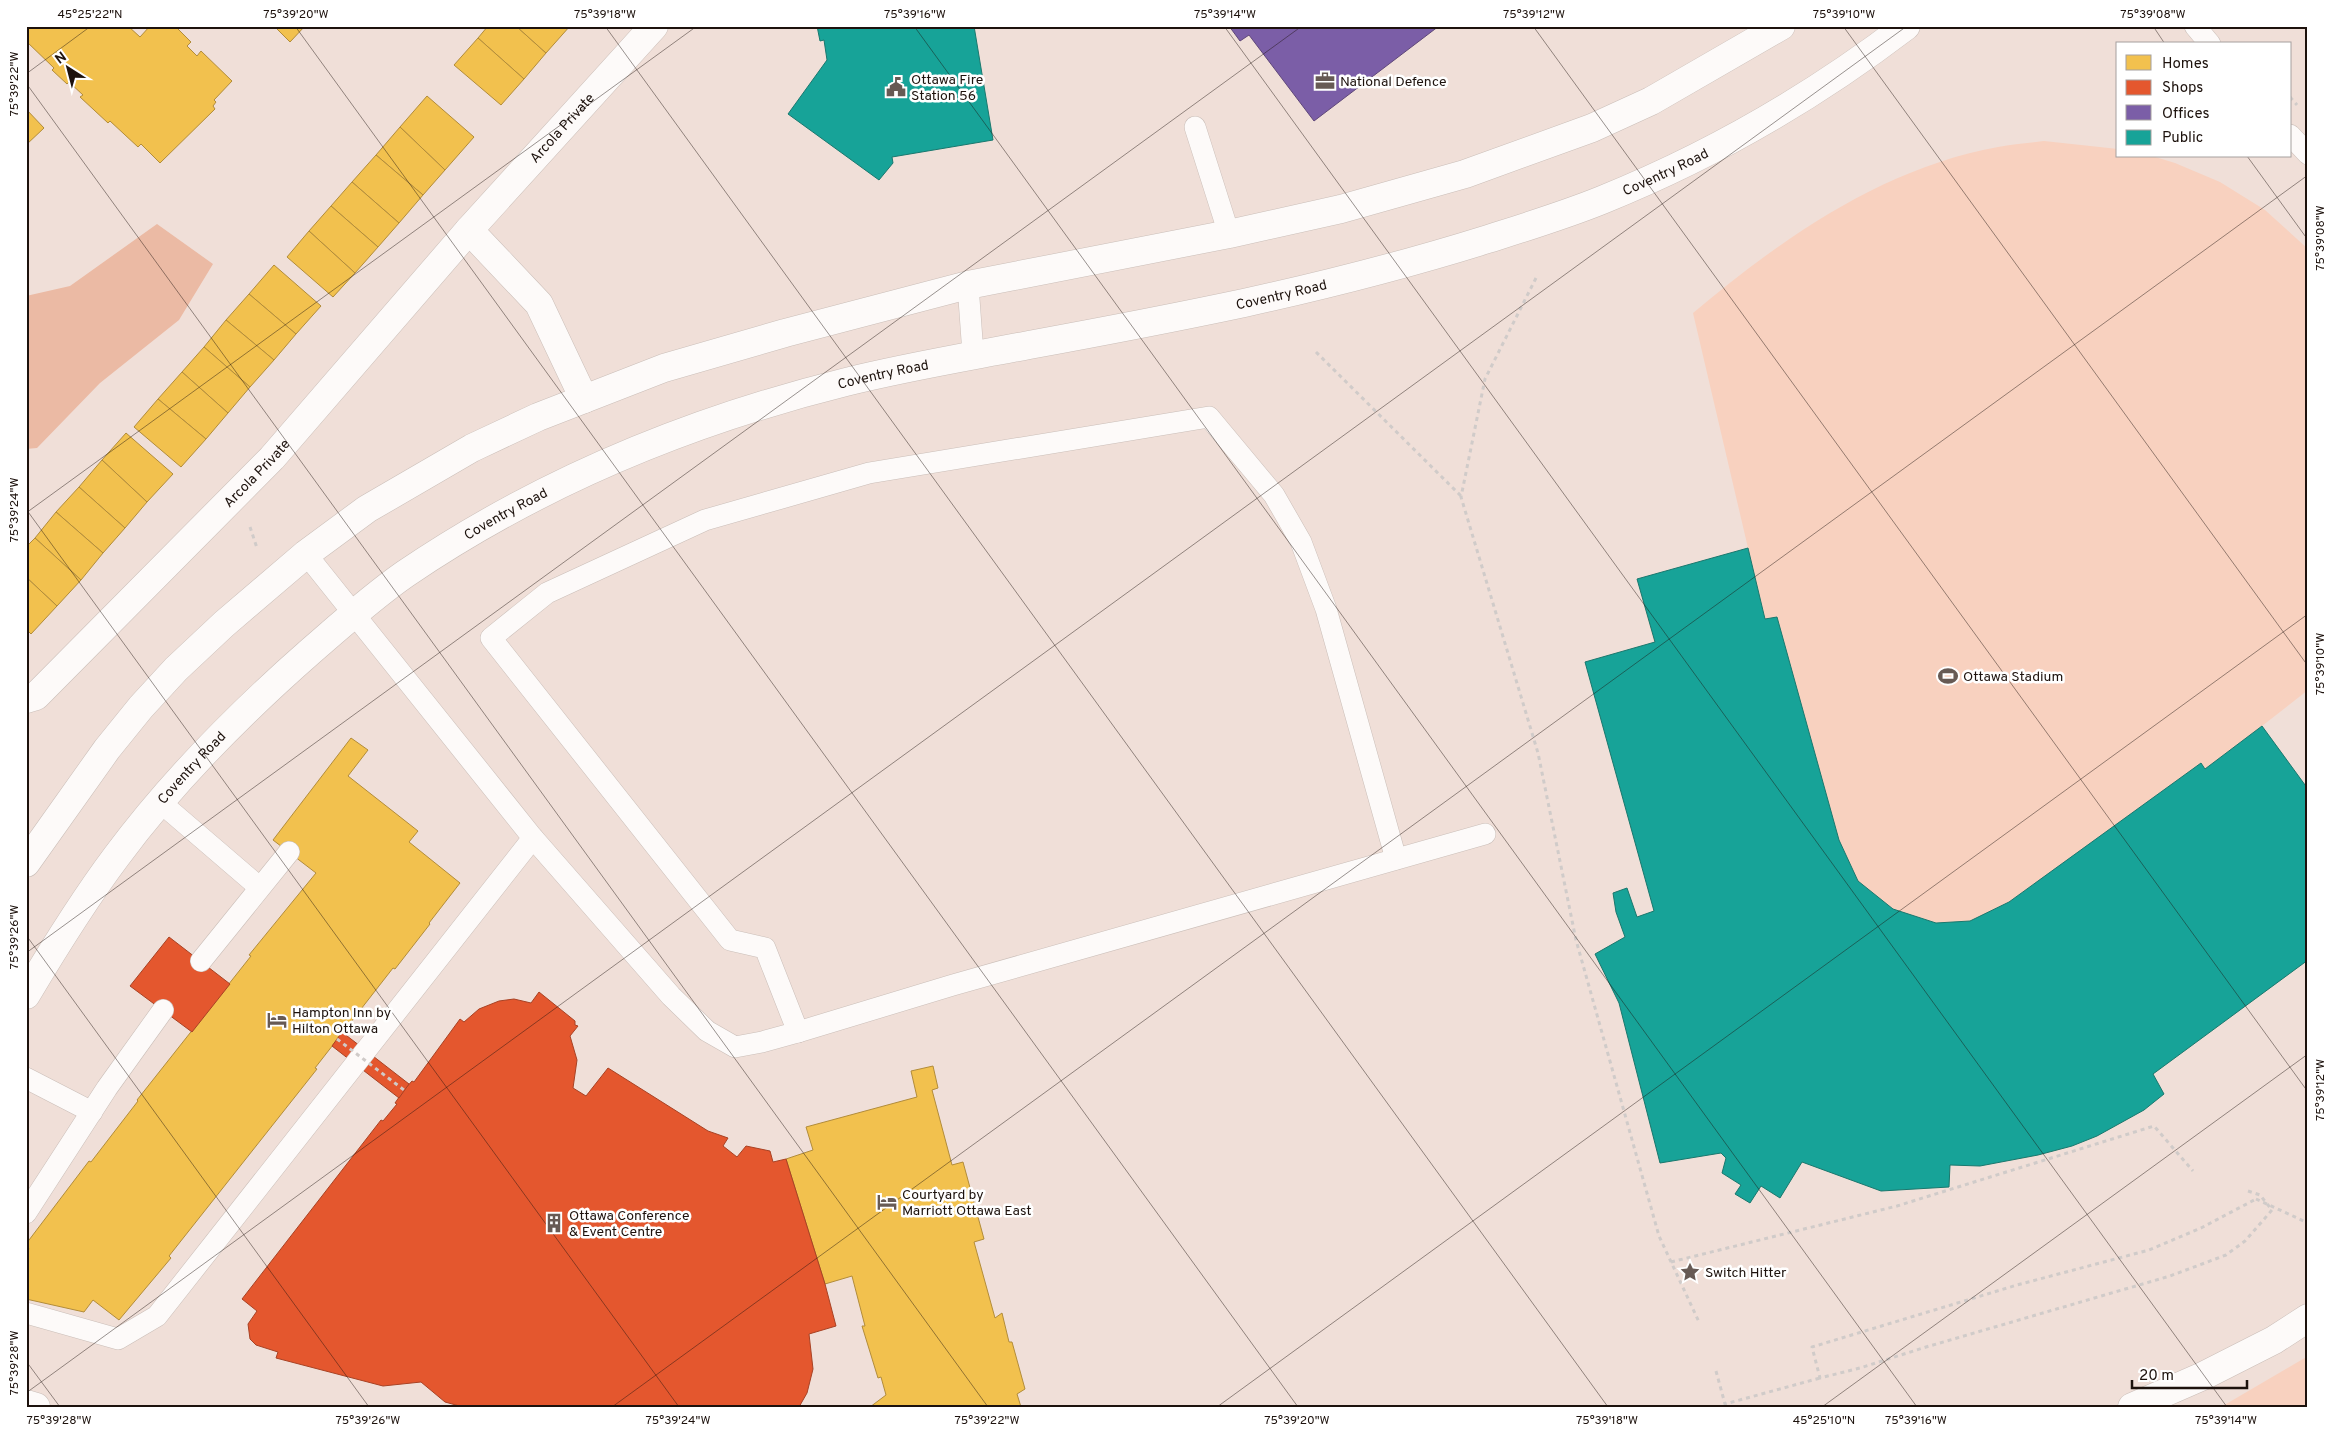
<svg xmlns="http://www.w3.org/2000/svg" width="2334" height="1433" font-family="Overpass,sans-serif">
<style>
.green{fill:#f8d1bf}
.forest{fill:#ebbaa4}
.homes{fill:#f2c14e;stroke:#b28c3a}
.shops{fill:#e4572e;stroke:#a84224}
.offices{fill:#7b5ea7;stroke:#5f4779}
.public{fill:#17a398;stroke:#19786e}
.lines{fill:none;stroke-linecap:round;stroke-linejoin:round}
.lane-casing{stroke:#cabeb8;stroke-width:22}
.street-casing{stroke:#cabeb8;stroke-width:29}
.secondary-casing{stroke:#cabeb8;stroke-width:29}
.primary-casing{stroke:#cabeb8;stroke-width:29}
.highway-casing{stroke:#cabeb8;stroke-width:29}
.path{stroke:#d0cbc9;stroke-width:3;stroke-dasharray:4 4;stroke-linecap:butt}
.lane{stroke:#fdfaf9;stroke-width:21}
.street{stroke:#fdfaf9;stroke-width:28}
.secondary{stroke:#fdfaf9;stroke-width:28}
.primary{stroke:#fdfaf9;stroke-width:28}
.highway{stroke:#fdfaf9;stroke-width:28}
.path-bridge{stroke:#d0cbc9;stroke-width:3;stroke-dasharray:4 4;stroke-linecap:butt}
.ticks{fill:none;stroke:#1d120d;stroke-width:1;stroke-opacity:0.45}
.labels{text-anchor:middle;stroke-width:5;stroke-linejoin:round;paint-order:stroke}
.poi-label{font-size:14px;fill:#1d120d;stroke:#fff;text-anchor:start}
.street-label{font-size:14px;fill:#1d120d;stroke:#fff}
.neatline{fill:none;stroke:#1d120d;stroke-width:2}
.ticks-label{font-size:12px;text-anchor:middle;fill:#1d120d}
</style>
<rect width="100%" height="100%" fill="#f0dfd8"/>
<g class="green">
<path d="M2044,141L2118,149V156H2152L2175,163L2220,182L2265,210L2308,249V690L2262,726L2308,789V960L2153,1074L2164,1094C2104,1143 2027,1166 1950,1165L1949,1187L1881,1191L1802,1162L1780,1198L1761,1186L1750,1203L1735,1194L1741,1185L1722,1153L1660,1163L1619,1003L1595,954L1625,937L1616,912L1613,893L1627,888L1637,917L1654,911L1585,662L1654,642L1637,579L1748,548L1693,313C1781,239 1882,168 1998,147C2013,144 2028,143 2044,141Z"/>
<path d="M2308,1356V1407H2221Z"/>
</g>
<path class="forest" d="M157,224L213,264L179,320L100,383L37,448L26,449V296L70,286Z"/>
<g class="homes">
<path d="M26,26H128L140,37L150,26H175L191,42L187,46L197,56L201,51L232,81L214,100L216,102L213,106L215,109L160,163L141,144L138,147L110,121L108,123L80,97L83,95L69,82L67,84L52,70L54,68L26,41Z"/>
<path d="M274,26H305L290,42Z"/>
<path d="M488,26H516L546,53L524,79L478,38Z"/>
<path d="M516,26H570L546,53Z"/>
<path d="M478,38L524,79L501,105L454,65Z"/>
<path d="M427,96L474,137L445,170L400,127Z"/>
<path d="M26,109L44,128L26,145Z"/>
<path d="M400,127L445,170L423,195L376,155Z"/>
<path d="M376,155L423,195L399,223L352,182Z"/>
<path d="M352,182L399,223L378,247L331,206Z"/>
<path d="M331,206L378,247L355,273L309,231Z"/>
<path d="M309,231L355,273L333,297L287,257Z"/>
<path d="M274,265L321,306L296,334L249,294Z"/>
<path d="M249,294L296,334L274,360L226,320Z"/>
<path d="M226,320L274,360L250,387L204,347Z"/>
<path d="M204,347L250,387L228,413L182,372Z"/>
<path d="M182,372L228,413L206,439L158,399Z"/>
<path d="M158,399L206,439L181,467L134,427Z"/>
<path d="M126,433L173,474L147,502L102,460Z"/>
<path d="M102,460L147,502L125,528L79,487Z"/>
<path d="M79,487L125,528L103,553L56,512Z"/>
<path d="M56,512L103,553L81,580L35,538Z"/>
<path d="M35,538L81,580L57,606L26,577V547Z"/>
<path d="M26,577L57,606L31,634L26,629Z"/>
<path d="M351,738L368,750L348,776L418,831L409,842L460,883L429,923L430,924L395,969L393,968L315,1068L317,1069L169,1256L171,1258L119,1320L93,1300L84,1312L26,1299V1253L29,1249L26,1244L89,1161L91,1162L138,1101L137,1100L251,956L249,955L316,873L273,840Z"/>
<path d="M933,1066L938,1088L932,1090L952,1165L963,1162L984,1239L974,1242L995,1318L1002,1313L1009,1342H1012L1025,1389L1017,1394L1021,1407H870L886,1395L881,1377L878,1378L862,1326H865L852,1276L825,1284L786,1159L813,1150L806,1127L917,1097L911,1071Z"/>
</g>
<g class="shops">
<path d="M169,937L230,984L192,1032L130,986Z"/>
<path d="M539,992L575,1021V1025L578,1026L570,1036L577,1060L573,1088L586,1096L608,1068L708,1131L728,1138L723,1146L737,1157L746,1146L770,1151L773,1162L786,1159L825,1284L836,1326L809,1334L813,1369L807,1393L799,1407H463L445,1402L421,1382L383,1386L276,1358L278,1352L256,1345L250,1339L248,1324L257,1311L242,1299L381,1120L383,1121L397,1104L395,1103L404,1090L412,1081L414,1082L460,1019L464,1022L479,1009L499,1001L514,999L531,1003Z"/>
<path d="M342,1032L409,1084L399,1098L332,1046Z"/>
</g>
<path class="offices" d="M1229,26H1439L1314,121L1249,35L1240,41Z"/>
<g class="public">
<path d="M817,26H974L993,140L892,157L893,163L879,180L788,114L827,60L824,40L820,41Z"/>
<path d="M1748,548L1765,619L1777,617L1839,840L1858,881L1893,909L1936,923L1970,921L2009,902L2201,763L2205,769L2262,726L2308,789V960L2153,1074L2164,1094L2144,1110L2097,1136L2072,1146L2038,1155L1980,1166L1950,1165L1949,1187L1881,1191L1802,1162L1780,1198L1761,1186L1750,1203L1735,1194L1741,1185L1722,1173L1726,1158L1721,1153L1660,1163L1619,1003L1595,954L1625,937L1616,912L1613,893L1627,888L1637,917L1654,911L1585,662L1655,642L1637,579Z"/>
</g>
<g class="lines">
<defs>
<g id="lane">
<path d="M2195,26L2210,44"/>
<path d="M1195,127L1229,234"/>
<path d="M2290,135L2308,154"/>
<path d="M968,285L973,354"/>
<path d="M306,554L533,838L671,996L707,1031L735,1047L762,1042L798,1032L953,985L1485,834"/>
<path d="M160,802L259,887"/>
<path d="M201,961L289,852"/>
<path d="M798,1032L765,948L730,940L491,638L547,593L705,520L869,473L1209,417L1274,495L1301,542L1326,609L1396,859"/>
<path d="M26,1078L92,1112"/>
<path d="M26,1213L107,1088L163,1010"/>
<path d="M26,1313L118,1339L157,1316L533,838"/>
</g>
<g id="street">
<path d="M469,230L539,304L584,399"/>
<path id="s1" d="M26,699L36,696L272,458L469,230L654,26"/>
</g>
<g id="secondary">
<path d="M26,863L107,749L141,707L176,669L224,624L306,554L367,509L472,448L538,417L664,368L785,333L968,285L1229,234L1341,209L1465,174L1592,128L1651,101L1781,26"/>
<path id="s2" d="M26,995C54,948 83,901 116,857C173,780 240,713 312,650C342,624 372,597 405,574C539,483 689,421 846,382C906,367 967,357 1029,345C1100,332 1173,318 1244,303C1326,285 1408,264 1488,239C1526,227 1565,215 1602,200C1711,156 1813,97 1906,26"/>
</g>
<path id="primary" d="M26,1404L36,1407"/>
<path id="highway" d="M2132,1407L2203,1376L2274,1340L2308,1318"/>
</defs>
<use href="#lane" class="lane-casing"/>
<use href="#street" class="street-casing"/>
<use href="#secondary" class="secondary-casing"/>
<use href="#primary" class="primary-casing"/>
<use href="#highway" class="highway-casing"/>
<g class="path">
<path d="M2290,97L2297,105"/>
<path d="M1536,278L1485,379L1461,497L1538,753L1576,940L1659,1236L1699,1322"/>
<path d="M1316,352L1461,496"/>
<path d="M250,527L257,548"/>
<path d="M2248,1191L2260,1195L2272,1210L2245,1241L2226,1255L2170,1276L1926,1347L1860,1368L1820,1378L1812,1347L2017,1285L2149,1250L2201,1228L2256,1199"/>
<path d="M1671,1262L1897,1206L2154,1126L2193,1171"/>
<path d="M1716,1371L1725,1404L1820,1378"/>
</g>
<use href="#lane" class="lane"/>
<use href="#street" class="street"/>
<use href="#secondary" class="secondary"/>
<use href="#primary" class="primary"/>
<use href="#highway" class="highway"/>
<g class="path-bridge">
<path d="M337,1039L404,1090"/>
<path d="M2256,1199L2308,1223"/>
</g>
</g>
<path class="ticks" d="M295,26L1298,1407M605,26L1608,1407M914,26L1917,1407M1224,26L2227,1407M1533,26L2308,1092M1843,26L2308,666M2153,26L2165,44M26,74L91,26M26,83L988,1407M2247,156L2308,240M26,509L679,1407M26,513L697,26M26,935L369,1407M26,953L1302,26M26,1361L60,1407M26,1393L1907,26M612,1407L2308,175M1217,1407L2308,614M1822,1407L2308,1054"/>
<defs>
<symbol id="office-bare" viewBox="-9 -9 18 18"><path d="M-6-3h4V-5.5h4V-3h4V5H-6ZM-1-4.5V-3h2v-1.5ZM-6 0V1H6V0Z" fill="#675a54" stroke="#fff" stroke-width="2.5" paint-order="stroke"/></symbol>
<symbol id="civic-bare" viewBox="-9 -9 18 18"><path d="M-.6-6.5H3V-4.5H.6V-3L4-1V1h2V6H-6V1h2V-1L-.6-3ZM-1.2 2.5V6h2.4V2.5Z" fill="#675a54" stroke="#fff" stroke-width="2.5" paint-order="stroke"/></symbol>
<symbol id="stadium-bare" viewBox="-9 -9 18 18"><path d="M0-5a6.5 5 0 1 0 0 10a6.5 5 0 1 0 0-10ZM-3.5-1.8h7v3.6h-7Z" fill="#675a54" stroke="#fff" stroke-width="2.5" paint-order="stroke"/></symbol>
<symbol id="hotel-bare" viewBox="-9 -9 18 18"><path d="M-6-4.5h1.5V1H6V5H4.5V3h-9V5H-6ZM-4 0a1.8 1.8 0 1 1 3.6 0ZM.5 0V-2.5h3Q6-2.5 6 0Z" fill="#675a54" stroke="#fff" stroke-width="2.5" paint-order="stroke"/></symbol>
<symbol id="building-bare" viewBox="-9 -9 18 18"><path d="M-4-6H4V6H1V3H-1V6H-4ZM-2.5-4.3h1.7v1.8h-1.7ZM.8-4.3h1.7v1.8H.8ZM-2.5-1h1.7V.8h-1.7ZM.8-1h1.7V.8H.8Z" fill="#675a54" stroke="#fff" stroke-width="2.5" paint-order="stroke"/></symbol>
<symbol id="sight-bare" viewBox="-9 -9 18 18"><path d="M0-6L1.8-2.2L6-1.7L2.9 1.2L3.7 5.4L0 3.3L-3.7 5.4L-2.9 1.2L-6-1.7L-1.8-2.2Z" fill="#675a54" stroke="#fff" stroke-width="2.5" paint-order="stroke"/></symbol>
</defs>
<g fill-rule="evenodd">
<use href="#office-bare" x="1311" y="67" width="28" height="28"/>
<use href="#civic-bare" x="882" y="73" width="28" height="28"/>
<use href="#stadium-bare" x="1934" y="662" width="28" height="28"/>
<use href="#hotel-bare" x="263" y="1006" width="28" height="28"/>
<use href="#hotel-bare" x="873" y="1188" width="28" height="28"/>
<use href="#building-bare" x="540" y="1209" width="28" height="28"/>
<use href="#sight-bare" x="1676" y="1258" width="28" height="28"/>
</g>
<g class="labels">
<g class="poi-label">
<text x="911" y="84">Ottawa Fire<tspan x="911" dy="16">Station 56</tspan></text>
<text x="1340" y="86">National Defence</text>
<text x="1963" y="681">Ottawa Stadium</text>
<text x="292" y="1017">Hampton Inn by<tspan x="292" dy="16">Hilton Ottawa</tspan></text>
<text x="902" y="1199">Courtyard by<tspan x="902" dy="16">Marriott Ottawa East</tspan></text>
<text x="569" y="1220">Ottawa Conference<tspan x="569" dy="16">&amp; Event Centre</tspan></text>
<text x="1705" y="1277">Switch Hitter</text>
</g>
<g class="street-label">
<text dy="5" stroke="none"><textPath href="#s1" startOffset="785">Arcola Private</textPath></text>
<text dy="5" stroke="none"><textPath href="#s2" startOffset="1902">Coventry Road</textPath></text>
<text dy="5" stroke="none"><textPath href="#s2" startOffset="1498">Coventry Road</textPath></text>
<text dy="5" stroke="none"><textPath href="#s2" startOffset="1092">Coventry Road</textPath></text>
<text dy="5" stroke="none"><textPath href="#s1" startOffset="324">Arcola Private</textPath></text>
<text dy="5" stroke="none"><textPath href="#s2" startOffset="688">Coventry Road</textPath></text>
<text dy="5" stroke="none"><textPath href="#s2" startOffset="282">Coventry Road</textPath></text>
</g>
</g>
<rect width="2334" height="1433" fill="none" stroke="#ffffff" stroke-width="55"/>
<rect x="2116" y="42" width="175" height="115" fill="#ffffff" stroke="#a5a09e"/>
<rect x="2126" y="55" width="25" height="15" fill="#f2c14e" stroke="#a5a09e"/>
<text x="2162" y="68" font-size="15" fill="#1d120d">Homes</text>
<rect x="2126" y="80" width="25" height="15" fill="#e4572e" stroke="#a5a09e"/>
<text x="2162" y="92" font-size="15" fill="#1d120d">Shops</text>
<rect x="2126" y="105" width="25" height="15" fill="#7b5ea7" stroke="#a5a09e"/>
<text x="2162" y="118" font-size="15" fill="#1d120d">Offices</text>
<rect x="2126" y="130" width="25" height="15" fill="#17a398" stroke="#a5a09e"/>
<text x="2162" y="142" font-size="15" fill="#1d120d">Public</text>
<g transform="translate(68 68) rotate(324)" stroke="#ffffff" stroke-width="4" paint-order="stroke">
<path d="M0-4L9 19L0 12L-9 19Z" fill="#1d120d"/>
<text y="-8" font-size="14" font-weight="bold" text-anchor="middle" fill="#1d120d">N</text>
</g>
<path d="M2132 1380v8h115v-8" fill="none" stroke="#1d120d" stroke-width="2.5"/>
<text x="2139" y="1380" font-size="15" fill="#1d120d" stroke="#ffffff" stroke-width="4" paint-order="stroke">20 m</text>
<rect x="28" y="28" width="2278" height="1378" class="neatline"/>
<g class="ticks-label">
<text x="90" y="18">45°25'22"N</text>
<text x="296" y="18">75°39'20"W</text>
<text x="605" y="18">75°39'18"W</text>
<text x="915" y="18">75°39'16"W</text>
<text x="1225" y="18">75°39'14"W</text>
<text x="1534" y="18">75°39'12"W</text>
<text x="1844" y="18">75°39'10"W</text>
<text x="2153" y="18">75°39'08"W</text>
<text transform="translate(14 84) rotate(-90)" y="4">75°39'22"W</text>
<text transform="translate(2320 238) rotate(-90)" y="4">75°39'08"W</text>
<text transform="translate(14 510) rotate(-90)" y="4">75°39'24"W</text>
<text transform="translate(2320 664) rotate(-90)" y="4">75°39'10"W</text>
<text transform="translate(14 937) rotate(-90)" y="4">75°39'26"W</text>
<text transform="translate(2320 1090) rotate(-90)" y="4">75°39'12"W</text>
<text transform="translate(14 1363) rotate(-90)" y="4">75°39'28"W</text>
<text x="59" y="1424">75°39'28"W</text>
<text x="368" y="1424">75°39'26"W</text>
<text x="678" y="1424">75°39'24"W</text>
<text x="987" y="1424">75°39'22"W</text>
<text x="1297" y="1424">75°39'20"W</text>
<text x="1607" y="1424">75°39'18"W</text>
<text x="1824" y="1424">45°25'10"N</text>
<text x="1916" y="1424">75°39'16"W</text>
<text x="2226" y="1424">75°39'14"W</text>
</g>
</svg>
